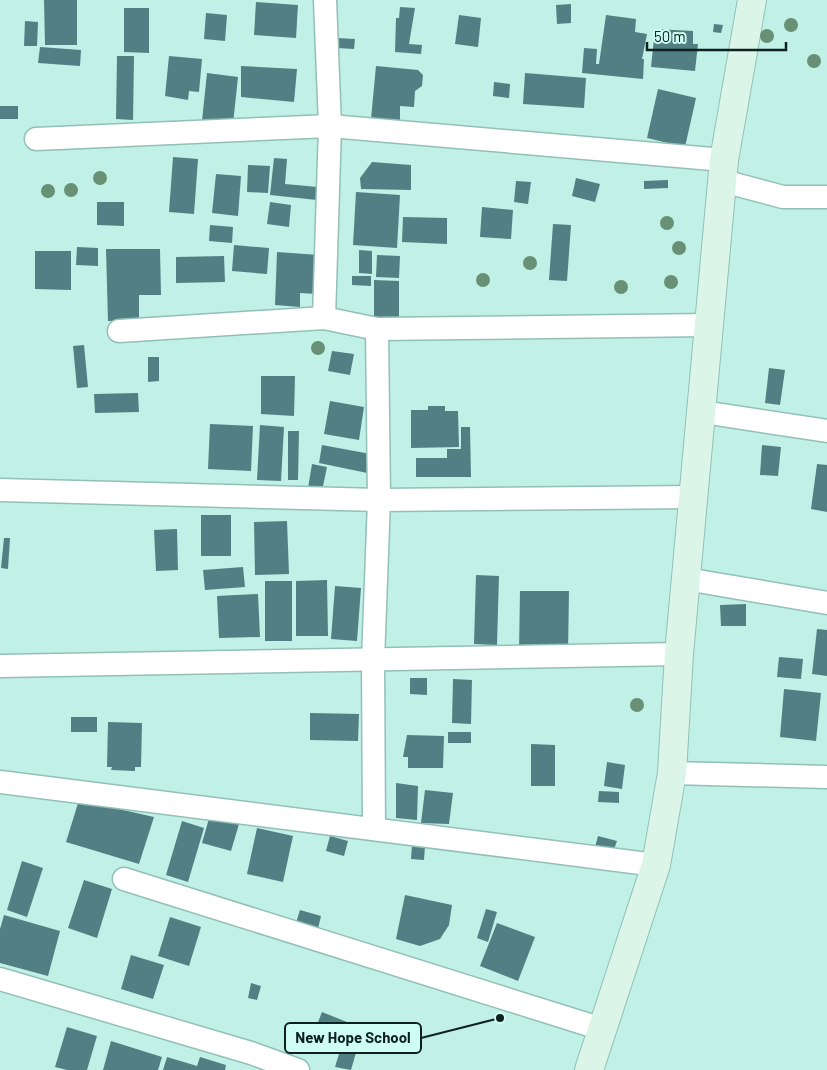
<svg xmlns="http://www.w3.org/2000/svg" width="827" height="1070" font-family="Barlow,sans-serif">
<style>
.building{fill:#527f83}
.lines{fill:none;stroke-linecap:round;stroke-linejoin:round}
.minor-casing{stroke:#92c0b7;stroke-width:25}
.secondary-casing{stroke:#92c0b7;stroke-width:30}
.minor{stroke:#fff;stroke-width:22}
.secondary{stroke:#dcf5e9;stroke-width:28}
.tree{fill:#689074}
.leader{fill:none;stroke:#0f211e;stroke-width:2}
.callout-dot{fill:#0f211e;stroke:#cefdf4;stroke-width:2}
.callout{fill:#cefdf4;stroke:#0f211e;stroke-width:2}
.callout-label{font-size:15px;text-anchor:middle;font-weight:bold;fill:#0f211e}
</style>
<rect width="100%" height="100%" fill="#c1f0e7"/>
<g class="building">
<path d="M44,0H77V45H45Z"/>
<path d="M256,2L298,5L296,38L254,35Z"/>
<path d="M571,4V23L557,24L556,5Z"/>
<path d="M400,7L415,8L409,44L422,45L421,54L395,52L396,18H399Z"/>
<path d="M124,8H149V53L124,52Z"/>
<path d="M206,13L227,15L225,41L204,39Z"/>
<path d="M459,15L481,18L478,47L455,44Z"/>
<path d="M606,15L636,19L635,32L647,34L642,59H644L643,79L582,73L584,48L597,49L596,64H599Z"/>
<path d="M25,21L38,22L37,46H24Z"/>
<path d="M714,24L723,25L721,33L713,32Z"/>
<path d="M655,29L693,31V44H698L695,71L651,67Z"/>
<path d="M337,38L355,39L354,49L337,48Z"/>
<path d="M40,47L81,50L80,66L38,63Z"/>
<path d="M117,56H134L133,120L116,119Z"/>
<path d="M169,56L202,59L199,92L189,91L188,100L165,96Z"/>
<path d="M241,66L297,69L294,102L241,97Z"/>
<path d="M376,66L418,70L423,75L422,86L415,91L414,107L400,106V121L371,119Z"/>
<path d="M207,73L238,77L233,124L202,121Z"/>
<path d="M525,73L586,78L584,108L523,104Z"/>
<path d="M494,82L510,84L509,98L493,96Z"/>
<path d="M658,89L696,98L685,147L647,138Z"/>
<rect x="0" y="106" width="18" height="13"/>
<path d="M173,157L198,159L194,214L169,212Z"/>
<path d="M274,158L287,159L285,184L318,187L317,200L270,195Z"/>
<path d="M372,162L411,165V190L361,189L360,178Z"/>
<path d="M248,165L270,166L268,193L247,192Z"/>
<path d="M216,174L241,176L238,216L212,213Z"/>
<path d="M576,178L600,184L595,202L572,196Z"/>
<path d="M668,180V188L644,189V181Z"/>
<path d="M516,181L531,182L528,204L514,202Z"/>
<path d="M356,192L400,195L397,248L353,245Z"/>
<path d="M97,202H124V226L97,225Z"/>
<path d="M270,202L291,205L289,227L267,224Z"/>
<path d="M482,207L513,210L511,239L480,237Z"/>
<path d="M403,217L447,218V244L402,242Z"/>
<path d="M553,224L571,225L567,281L549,280Z"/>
<path d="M210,225L233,227L232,243L209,241Z"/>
<path d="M234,245L269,248L267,274L232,271Z"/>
<path d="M77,247L98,248V266L76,265Z"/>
<path d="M106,249H160L161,295H139V321H108Z"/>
<path d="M359,250L372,251V274L359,273Z"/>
<path d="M35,251H71V290L35,289Z"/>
<path d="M277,252L319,255L317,294L300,293V307L275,305Z"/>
<path d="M377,255L400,256L399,278L376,277Z"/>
<path d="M224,256L225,282L176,283V257Z"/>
<path d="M352,276H371V286L352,285Z"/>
<path d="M374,280L399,281V318H374Z"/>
<path d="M84,345L88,387L77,388L73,346Z"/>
<path d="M332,351L354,354L350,375L328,371Z"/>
<path d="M148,357H159V381L148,382Z"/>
<path d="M769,368L785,370L780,405L765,403Z"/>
<path d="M261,376H295L294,416L261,414Z"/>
<path d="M138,393L139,412L95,413L94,394Z"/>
<path d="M330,401L364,407L359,440L324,434Z"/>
<path d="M428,406H445V411H458L459,447L411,448V410H428Z"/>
<path d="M210,424L253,426L251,471L208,469Z"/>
<path d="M260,425L284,427L281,481L257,480Z"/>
<path d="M461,427H470L471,477H416V458H447V449H461Z"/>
<path d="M288,431H299L298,480H288Z"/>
<path d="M322,445L376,455L372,474L319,463Z"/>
<path d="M762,445L781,447L778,476L760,475Z"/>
<path d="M312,464L327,467L322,491L308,488Z"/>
<path d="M817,464L827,465V512L811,509Z"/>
<rect x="201" y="515" width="30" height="41"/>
<path d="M287,521L289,574L255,575L254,522Z"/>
<path d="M177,529L178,570L156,571L154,530Z"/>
<path d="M4,538H10L8,569L1,568Z"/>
<path d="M243,567L245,587L205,590L203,570Z"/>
<path d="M476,575L499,576L497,645L474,644Z"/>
<path d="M327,580L328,636H296V581Z"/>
<rect x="265" y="581" width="27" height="60"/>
<path d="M335,586L361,588L357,641L331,639Z"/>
<path d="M520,591H569L568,653L519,652Z"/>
<path d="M258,594L260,637L219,638L217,596Z"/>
<path d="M746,604V626H721L720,605Z"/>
<path d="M817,629L827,630V676L812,674Z"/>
<path d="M779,657L803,659L801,679L777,677Z"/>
<path d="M410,678H427V695L410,694Z"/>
<path d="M453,679L472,680L471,724L452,723Z"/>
<path d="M784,689L821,693L816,741L780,737Z"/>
<path d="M310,713L359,714L358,741L310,740Z"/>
<rect x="71" y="717" width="26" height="15"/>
<path d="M108,722L142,723L141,767H135V771L111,770L112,767H107Z"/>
<rect x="448" y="732" width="23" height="11"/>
<path d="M407,735L444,736L443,768H408V757H403Z"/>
<path d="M531,744L555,745V786H531Z"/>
<path d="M607,762L625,765L622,789L604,786Z"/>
<path d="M396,783L418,786L417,820L396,818Z"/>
<path d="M425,790L453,793L449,824L421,823Z"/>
<path d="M599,791L619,792V803L598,802Z"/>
<path d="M79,800L154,817L139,864L66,842Z"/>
<path d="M210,815L239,824L231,851L202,843Z"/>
<path d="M182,821L204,828L188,882L166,875Z"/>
<path d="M257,828L293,836L283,882L247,874Z"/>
<path d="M330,836L348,841L344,856L326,851Z"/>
<path d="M598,836L617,841L613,852L595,847Z"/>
<path d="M412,845L425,846L424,860L411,859Z"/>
<path d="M22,861L43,868L27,917L7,910Z"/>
<path d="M84,880L112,889L97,938L68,928Z"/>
<path d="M405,895L452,905L449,925L440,939L420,946L396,939Z"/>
<path d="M486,909L497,912L488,942L477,938Z"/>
<path d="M300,910L321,916L317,933L295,926Z"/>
<path d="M4,915L60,931L48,976L0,963V929Z"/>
<path d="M170,917L201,927L189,966L158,956Z"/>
<path d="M497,923L535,937L518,981L480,966Z"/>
<path d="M131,955L164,965L153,999L121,989Z"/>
<path d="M251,983L261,986L257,1000L248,998Z"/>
<path d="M322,1012L347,1022L340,1039L315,1030Z"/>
<path d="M67,1027L97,1036L87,1070H67L55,1067Z"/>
<path d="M345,1034L360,1039L351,1070L335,1067Z"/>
<path d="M111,1041L162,1057L158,1070H103Z"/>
<path d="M167,1057L197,1066L200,1057L226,1065L225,1070H163Z"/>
</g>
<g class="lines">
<defs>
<g id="minor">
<path d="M36,139L330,126L724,160"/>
<path d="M723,181L783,197H827"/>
<path d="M324,318L330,126L325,0"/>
<path d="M119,331L324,318L377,329L708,325"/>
<path d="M703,412L827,431"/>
<path d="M0,490L379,500L694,497"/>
<path d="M686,579L827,603"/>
<path d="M0,666L679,654"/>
<path d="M672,773L827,777"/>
<path d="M0,782L656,865"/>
<path d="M374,829L373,660L379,500L377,329"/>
<path d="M124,879L602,1029"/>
<path d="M0,979L251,1053L298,1070"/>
</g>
<path id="secondary" d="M589,1070L656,865L672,773L679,654L724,160L752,0"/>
</defs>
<use href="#minor" class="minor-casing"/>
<use href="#secondary" class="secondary-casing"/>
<use href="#minor" class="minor"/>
<use href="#secondary" class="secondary"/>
</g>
<g class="tree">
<circle cx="791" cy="25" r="7"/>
<circle cx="767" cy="36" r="7"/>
<circle cx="814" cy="61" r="7"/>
<circle cx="100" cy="178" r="7"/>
<circle cx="71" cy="190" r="7"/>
<circle cx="48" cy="191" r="7"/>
<circle cx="667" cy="223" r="7"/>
<circle cx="679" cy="248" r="7"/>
<circle cx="530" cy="263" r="7"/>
<circle cx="483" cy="280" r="7"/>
<circle cx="671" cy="282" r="7"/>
<circle cx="621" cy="287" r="7"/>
<circle cx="318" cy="348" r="7"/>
<circle cx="637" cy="705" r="7"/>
</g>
<path class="leader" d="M500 1018L421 1038"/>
<circle class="callout-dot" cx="500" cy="1018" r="5"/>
<rect class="callout" x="285" y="1023" width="136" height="30" rx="5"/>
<g class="callout-label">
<text x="353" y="1043">New Hope School</text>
</g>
<path d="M647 42v8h139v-8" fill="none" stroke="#0f211e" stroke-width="2.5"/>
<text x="654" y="42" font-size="15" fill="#0f211e" stroke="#cefdf4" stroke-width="4" paint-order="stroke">50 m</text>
</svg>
